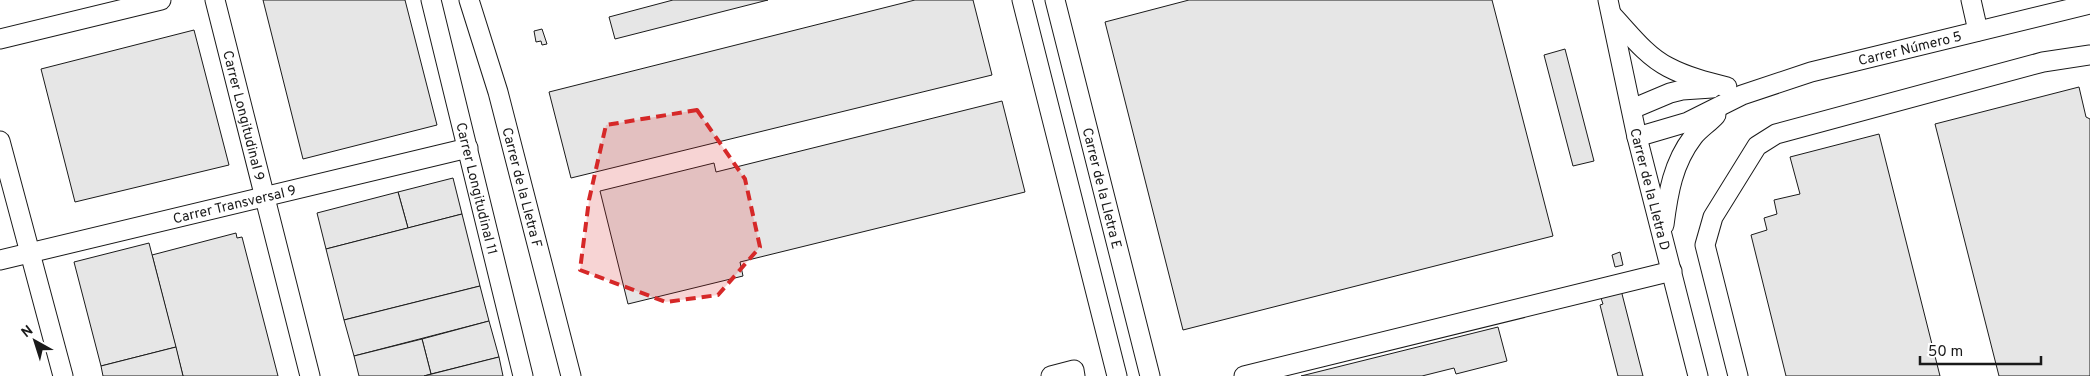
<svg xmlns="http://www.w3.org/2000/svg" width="2090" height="376" font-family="Overpass,sans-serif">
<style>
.building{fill:#e6e6e6;stroke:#1a1a1a}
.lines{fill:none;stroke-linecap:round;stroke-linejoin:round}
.minor-casing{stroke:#1a1a1a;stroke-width:21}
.minor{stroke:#fff;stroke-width:19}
.marked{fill:#d62828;fill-opacity:0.2;stroke:#d62828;stroke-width:4;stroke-dasharray:10 6;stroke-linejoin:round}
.labels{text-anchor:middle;stroke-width:4;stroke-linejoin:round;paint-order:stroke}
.street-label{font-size:14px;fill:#1a1a1a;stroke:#fff}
</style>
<rect width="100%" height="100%" fill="#fff"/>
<g class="building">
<path d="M263,0H405L437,125L303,159Z"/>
<path d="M673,0H768L615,39L609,17Z"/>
<path d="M915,0H973L992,75L571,178L549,92Z"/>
<path d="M1189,0H1492L1553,236L1183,330L1105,22Z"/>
<path d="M542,29L547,44L542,45L541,41L536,42L534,31Z"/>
<path d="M194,30L229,165L75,202L41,69Z"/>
<path d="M1565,49L1594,161L1573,166L1544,55Z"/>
<path d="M2079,87L2086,117L2090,119V376H1999L1935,124Z"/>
<path d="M1002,101L1025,192L740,262L743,276L628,304L600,191L714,163L716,172Z"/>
<path d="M1879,134L1940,376H1786L1751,235L1767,230L1764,218L1777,214L1774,200L1800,194L1790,157Z"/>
<path d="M453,178L462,214L408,228L398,192Z"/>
<path d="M398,192L408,228L326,249L317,213Z"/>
<path d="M462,214L480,286L344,320L326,249Z"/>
<path d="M236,233L237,238L242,237L278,376H183L152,255Z"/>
<path d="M149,243L176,347L101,366L74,262Z"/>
<path d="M1620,252L1623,265L1615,267L1612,255Z"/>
<path d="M480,286L489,321L354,356L344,320Z"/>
<path d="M1621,290L1643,376H1618L1600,305L1603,304L1600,295Z"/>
<path d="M489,321L499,357L431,374L422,339Z"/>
<path d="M1498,327L1507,361L1456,374L1454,368L1422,376H1301Z"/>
<path d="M422,339L431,374L424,376H359L354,356Z"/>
<path d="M176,347L183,376H103L101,366Z"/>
<path d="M499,357L503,376H424L487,360Z"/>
</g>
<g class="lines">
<defs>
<g id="minor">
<path id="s1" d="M215,0L310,376"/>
<path id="s2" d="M431,0L523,376"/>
<path id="s3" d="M469,0L498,92L571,376"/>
<path d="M1022,0L1117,376"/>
<path id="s4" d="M1055,0L1150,376"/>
<path id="s5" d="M1608,0L1637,137L1698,376"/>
<path d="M1971,0L1978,31"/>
<path d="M1612,15C1629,33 1646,56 1668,67C1687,77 1707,82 1727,87"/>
<path d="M0,39L161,0"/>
<path d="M1632,109L1670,93L1682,90L1712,88"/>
<path id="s6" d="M1637,137L1688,122L1742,95L1811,72L2090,4"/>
<path d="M0,141L63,376"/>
<path d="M1664,225C1668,193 1673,163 1693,137C1699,129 1709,123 1716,115"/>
<path id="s7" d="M0,260L468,148"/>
<path d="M1051,376L1074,370L1075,376"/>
<path d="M1244,376L1672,271"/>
<path d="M1738,376L1705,245L1713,217L1757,146L1776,134L2043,62L2090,55"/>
</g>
</defs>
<use href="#minor" class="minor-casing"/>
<use href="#minor" class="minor"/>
</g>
<path class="marked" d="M697,110L745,179L760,247L718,295L666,302L580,270L589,200L606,125Z"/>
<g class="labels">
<g class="street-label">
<text dy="5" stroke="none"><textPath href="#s6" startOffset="288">Carrer Número 5</textPath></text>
<text dy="5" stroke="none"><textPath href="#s1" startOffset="119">Carrer Longitudinal 9</textPath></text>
<text dy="5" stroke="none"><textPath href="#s3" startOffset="195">Carrer de la Lletra F</textPath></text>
<text dy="5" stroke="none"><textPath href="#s2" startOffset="194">Carrer Longitudinal 11</textPath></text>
<text dy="5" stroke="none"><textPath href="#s4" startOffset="194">Carrer de la Lletra E</textPath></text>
<text dy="5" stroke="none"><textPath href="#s5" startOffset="194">Carrer de la Lletra D</textPath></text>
<text dy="5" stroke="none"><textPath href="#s7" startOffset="241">Carrer Transversal 9</textPath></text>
</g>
</g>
<g transform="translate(35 341) rotate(321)" stroke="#ffffff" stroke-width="4" paint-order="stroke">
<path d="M0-4L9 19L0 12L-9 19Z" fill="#1a1a1a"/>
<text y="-8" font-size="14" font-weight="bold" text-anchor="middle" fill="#1a1a1a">N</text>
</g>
<path d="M1920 356v8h121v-8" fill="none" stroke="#1a1a1a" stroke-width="2.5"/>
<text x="1928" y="356" font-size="15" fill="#1a1a1a" stroke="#ffffff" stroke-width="4" paint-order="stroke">50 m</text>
</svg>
